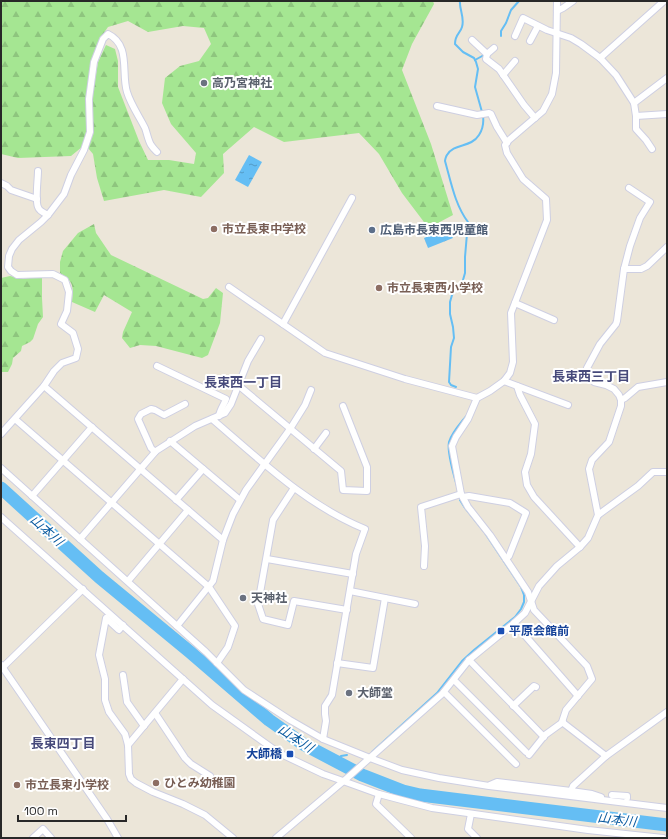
<svg xmlns="http://www.w3.org/2000/svg" width="668" height="839" font-family="'Space Grotesk','Noto Sans JP',sans-serif">
<style>
.forest{fill:url(#forest-firs)}
.water{fill:url(#water-ripples)}
.lines{fill:none;stroke-linecap:round;stroke-linejoin:round}
.stream{stroke:#65bef4;stroke-width:2}
.river{stroke:#65bef4;stroke-width:13}
.minor-casing{stroke:#cecfe2;stroke-width:8}
.minor{stroke:#fff;stroke-width:6}
.worship-dot{fill:#6b7280;stroke:#fff;stroke-width:1.5}
.education-dot{fill:#8d6e63;stroke:#fff;stroke-width:1.5}
.service-dot{fill:#5c6f8a;stroke:#fff;stroke-width:1.5}
.transit-dot{fill:#1a4fb4;stroke:#fff;stroke-width:1.5}
.labels{text-anchor:middle;stroke-width:4;stroke-linejoin:round;paint-order:stroke}
.worship-label{font-size:12px;font-weight:bold;fill:#5b616d;stroke:#fff;text-anchor:start}
.education-label{font-size:12px;font-weight:bold;fill:#785e54;stroke:#fff;text-anchor:start}
.service-label{font-size:12px;font-weight:bold;fill:#4e5e75;stroke:#fff;text-anchor:start}
.transit-label{font-size:12px;font-weight:bold;fill:#164399;stroke:#fff;text-anchor:start}
.neighbourhood-label{font-size:13px;font-weight:bold;fill:#474a7b;stroke:#fff}
.water-label{font-size:13px;font-style:italic;fill:#07589e;stroke:#fff}
</style>
<defs>
<pattern id="forest-firs" width="22" height="20" patternUnits="userSpaceOnUse"><rect width="22" height="20" fill="#a5e692"/><path d="M5 1l3.5 6h-7zM16 11l3.5 6h-7z" fill="#8ec57e"/></pattern>
<pattern id="water-ripples" width="26" height="14" patternUnits="userSpaceOnUse"><rect width="26" height="14" fill="#65bef4"/><path d="M2 4q2-2 4 0t4 0M15 11q2-2 4 0t4 0" fill="none" stroke="#539ac6"/></pattern>
</defs>
<rect width="100%" height="100%" fill="#ece6d9"/>
<g class="forest">
<path d="M1,1H433L434,4L412,44L402,70L431,144L453,215L436,224L427,226L402,193L379,154L359,133L284,142L254,127L223,154L224,173L201,197L164,190L104,201L97,178L93,154L88,148L92,132V98L98,62L106,45L115,49L118,61V87L139,141L148,160H169L194,164L196,153L171,124L162,103L165,78L180,66L199,61L211,44L204,28L183,26L148,32L128,21L108,27L101,37L92,60L86,100L87,131L82,147L71,156L18,158L1,154Z"/>
<path d="M94,224L96,233L111,255L203,299L208,298L216,288L223,293L220,323L208,355L202,358L156,346L140,345L130,348L122,338L123,332L132,312L104,295L95,312L72,302C73,286 75,283 60,273V262L63,251L78,233Z"/>
<path d="M10,276L23,279L36,277H42V298L43,317L38,324L33,339L30,342L22,346L21,351L13,358L12,364L8,372H1V278Z"/>
</g>
<g class="water">
<path d="M249,155L262,162L248,187L235,180Z"/>
<path d="M449,228L453,238L428,248L424,238Z"/>
</g>
<g class="lines">
<g class="stream">
<path d="M460,1C459,9 465,18 462,27C460,34 455,34 455,44L463,52L474,58L476,62L478,69L475,87L482,112"/>
<path d="M501,36V31L506,23L511,10L519,1"/>
<path d="M475,60L484,55"/>
<path d="M456,387L451,385L449,382L451,347L454,338L453,327L450,314V302L452,295L463,280L465,273V257L468,222C455,205 451,182 445,161C445,160 446,156 447,155C454,143 471,148 479,135C483,129 484,124 483,116"/>
<path d="M457,486C454,476 447,452 449,442C452,432 461,423 467,415"/>
<path d="M372,752L437,693L462,661L474,650L515,617L521,609L524,602V595L521,587L485,533L465,508L460,500"/>
<path d="M335,761L341,756L347,755"/>
</g>
<path class="river" d="M1,488L99,577L190,652L269,720L303,744L362,775L403,791L420,795L667,825"/>
<defs>
<g id="minor">
<path d="M557,1L556,73L552,94L543,111L509,140L505,145L507,153L523,179L546,199L547,220L511,313L513,362L510,373L504,381L490,391L477,398L468,419L456,437L452,446L461,494L468,507L490,535L528,592L534,610L587,666L592,679L566,710L562,722L606,756"/>
<path d="M557,11L563,8L573,1"/>
<path d="M515,36L523,18L547,30L571,38L581,44L600,58L616,75L634,103L636,116V129L646,140L652,149"/>
<path d="M472,40L487,54L486,59L499,69L524,105L535,118"/>
<path d="M530,41L538,26"/>
<path d="M487,54L494,48"/>
<path d="M600,58L664,1"/>
<path d="M503,75L515,61"/>
<path d="M634,103L667,78"/>
<path d="M437,106L477,115L489,113L491,114L497,127L507,143"/>
<path d="M636,116L667,114"/>
<path d="M38,171C38,179 35,201 38,207C39,211 44,213 48,215"/>
<path d="M1,183L7,186L11,190L37,199"/>
<path d="M624,269H641L647,266L667,247"/>
<path d="M229,287L325,353L405,379L477,398"/>
<path d="M515,303L554,320"/>
<path d="M283,324L352,198"/>
<path d="M157,366L226,399C224,405 220,409 219,416"/>
<path d="M504,381L568,405"/>
<path d="M238,385L341,471L343,490L367,491V467L343,406"/>
<path d="M44,386L223,540"/>
<path d="M517,386L520,395L535,424L531,454L525,472L527,485L534,497L580,547"/>
<path d="M621,400L625,398L638,387L667,382"/>
<path d="M15,419L209,587L235,626L228,647L217,663"/>
<path d="M212,419C259,459 306,505 365,529L356,554L332,695L325,706V714L326,721L323,739"/>
<path d="M1,434L44,386L54,371L62,363L76,358L78,349L73,333L61,324L67,311L69,292L65,280L53,274L17,275L11,271L8,267L9,256L12,249L19,240L41,222L48,215L64,194L71,175L84,150L90,132L89,99L94,62L103,39L108,34C131,45 121,73 127,92C131,105 139,116 145,128C147,133 148,140 151,145C153,148 155,150 157,152"/>
<path d="M170,441L240,500"/>
<path d="M314,449L326,433"/>
<path d="M155,452L151,448L138,419L141,414L151,409L155,410L164,415L185,404"/>
<path d="M1,468L177,626L206,652L244,690L290,720L323,739L370,758L402,770L439,778L489,786L667,808"/>
<path d="M294,488L273,520L258,604L263,619L288,625L294,601L347,610"/>
<path d="M32,496L92,427"/>
<path d="M463,497L469,496L510,503L526,513L509,556L506,559"/>
<path d="M176,500L203,469"/>
<path d="M598,515L589,469L592,460L609,442L621,406V400L619,395L614,389L606,385L594,382L587,375V368L600,344L616,324L617,321L624,269L630,246L640,218L650,202L629,188"/>
<path d="M1,517L212,705L279,753L323,774L343,781L379,794L432,808L588,830L663,838"/>
<path d="M80,539L156,451L195,426L225,413L231,404L248,361L261,339"/>
<path d="M267,559L353,574"/>
<path d="M424,566L425,546L421,507L461,494"/>
<path d="M128,581L188,510"/>
<path d="M350,591L415,604"/>
<path d="M514,623L578,696"/>
<path d="M123,625L119,630L106,618L99,655L105,679V700L109,712L125,734L128,745L129,774L131,779L136,783L153,792L183,804L205,815L233,838"/>
<path d="M177,626L213,581L223,540L233,514L246,490L290,429L305,405L311,390"/>
<path d="M469,660L544,737"/>
<path d="M337,663L373,668L385,598"/>
<path d="M1,665L107,819L118,838"/>
<path d="M3,667L83,589"/>
<path d="M123,675L127,702L144,726"/>
<path d="M454,680L526,752"/>
<path d="M444,692L516,764"/>
<path d="M513,706L534,686L536,687"/>
<path d="M155,713L185,758L191,764L210,776"/>
<path d="M128,745L183,679"/>
<path d="M529,755L545,735L563,722"/>
<path d="M490,785L497,782L571,791L592,794L601,797"/>
<path d="M571,791L573,786L606,756L667,712"/>
<path d="M379,794L376,804L411,838"/>
<path d="M612,795L627,796V798"/>
<path d="M471,814L468,829L477,838"/>
<path d="M33,838L43,829L51,838"/>
<path d="M276,838L346,779L442,694L469,660L513,624L525,613L539,586L557,566L580,547L588,538L598,515L638,486L653,472H667"/>
</g>
</defs>
<use href="#minor" class="minor-casing"/>
<use href="#minor" class="minor"/>
</g>
<g class="worship-dot">
<circle cx="204" cy="83" r="4"/>
<circle cx="243" cy="598" r="4"/>
<circle cx="349" cy="693" r="4"/>
</g>
<g class="education-dot">
<circle cx="214" cy="229" r="4"/>
<circle cx="379" cy="288" r="4"/>
<circle cx="156" cy="783" r="4"/>
<circle cx="17" cy="785" r="4"/>
</g>
<circle class="service-dot" cx="372" cy="230" r="4"/>
<g class="transit-dot">
<rect x="497" y="627" width="8" height="8" rx="2"/>
<rect x="286" y="750" width="8" height="8" rx="2"/>
</g>
<g class="labels">
<g class="worship-label">
<text x="212" y="87">高乃宮神社</text>
<text x="251" y="602">天神社</text>
<text x="357" y="697">大師堂</text>
</g>
<g class="education-label">
<text x="222" y="233">市立長束中学校</text>
<text x="387" y="292">市立長束西小学校</text>
<text x="164" y="787">ひとみ幼稚園</text>
<text x="25" y="789">市立長束小学校</text>
</g>
<g class="service-label">
<text x="380" y="234">広島市長束西児童館</text>
</g>
<g class="transit-label">
<text x="509" y="635">平原会館前</text>
<text x="282" y="758" text-anchor="end">大師橋</text>
</g>
<g class="neighbourhood-label">
<text x="591" y="381">長束西三丁目</text>
<text x="243" y="387">長束西一丁目</text>
<text x="63" y="748">長束四丁目</text>
</g>
<g class="water-label">
<text transform="translate(47 530) rotate(42)" y="5">山本川</text>
<text transform="translate(296 738) rotate(33)" y="5">山本川</text>
<text transform="translate(617 819) rotate(7)" y="5">山本川</text>
</g>
</g>
<rect width="668" height="839" fill="none" stroke="#282828" stroke-width="4"/>
<path d="M18 815v6h108v-6" fill="none" stroke="#282828" stroke-width="2"/>
<text x="24" y="815" font-size="12" fill="#282828" stroke="#ffffff" stroke-width="3" paint-order="stroke">100 m</text>
</svg>
